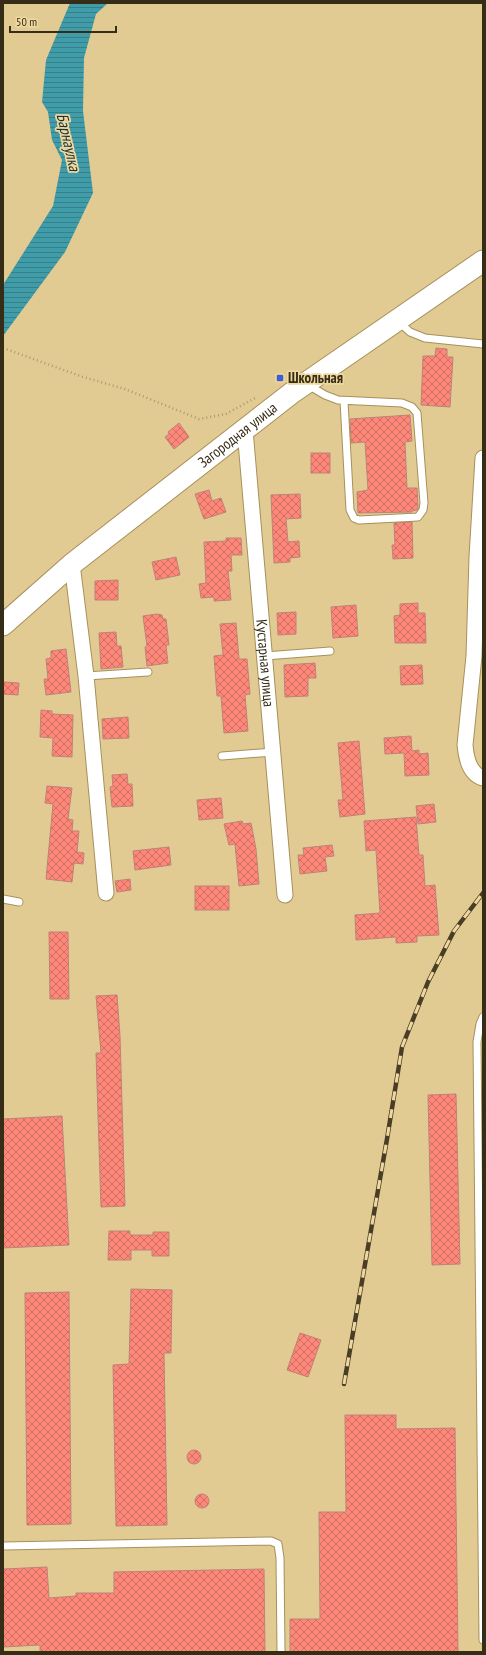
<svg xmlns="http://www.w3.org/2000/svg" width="486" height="1655" font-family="'PT Sans Narrow',sans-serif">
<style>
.water{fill:url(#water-rules)}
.building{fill:url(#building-cross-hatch);stroke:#bf8279}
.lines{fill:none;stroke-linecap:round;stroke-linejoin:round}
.service-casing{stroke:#a6915a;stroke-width:9}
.minor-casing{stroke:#a6915a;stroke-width:17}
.secondary-casing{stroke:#a6915a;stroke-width:23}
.path{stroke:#ad9b6e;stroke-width:2.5;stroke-dasharray:1 3;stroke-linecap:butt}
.service{stroke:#fff;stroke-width:7}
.minor{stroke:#fff;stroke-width:15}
.secondary{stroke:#fff;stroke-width:21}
.rail-casing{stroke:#493e25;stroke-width:4.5}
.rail{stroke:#efd89f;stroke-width:3;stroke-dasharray:9;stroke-linecap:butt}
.poi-dot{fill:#405ed0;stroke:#efd89f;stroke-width:1.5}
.labels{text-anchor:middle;stroke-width:3.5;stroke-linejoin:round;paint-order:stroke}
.poi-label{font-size:15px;font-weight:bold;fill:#362d17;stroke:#efd89f;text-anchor:start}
.street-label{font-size:15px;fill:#362d17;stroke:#efd89f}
.water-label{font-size:16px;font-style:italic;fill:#173338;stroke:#efd89f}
</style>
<defs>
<pattern id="water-rules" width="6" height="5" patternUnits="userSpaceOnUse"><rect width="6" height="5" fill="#409ca9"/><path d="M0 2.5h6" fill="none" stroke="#368089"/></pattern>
<pattern id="building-cross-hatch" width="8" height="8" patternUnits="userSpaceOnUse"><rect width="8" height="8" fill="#fd8778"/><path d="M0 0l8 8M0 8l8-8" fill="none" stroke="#ce6f61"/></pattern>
</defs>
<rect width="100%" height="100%" fill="#e1cb93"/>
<path class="water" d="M70,3H108L96,14L84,58L83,111L93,193L65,252L3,336V285L53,206L62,160L52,140L48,112L42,102L46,60Z"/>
<g class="building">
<path d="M436,348L447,349V357H453L450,407L421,405L423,356H435Z"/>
<path d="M410,415L412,441L405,442L407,488H417L418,508L417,510L412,511V512L358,513L357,492L368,490L365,442L351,443L350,419Z"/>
<path d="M179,423L189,437L174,449L165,437L169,434L168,432Z"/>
<rect x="311" y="453" width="19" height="20"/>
<path d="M209,490L212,501L221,498L226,512L204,519L195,494Z"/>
<path d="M300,494L301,518L286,519L288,542L299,541L300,557L290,558V562L274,563L271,495Z"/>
<path d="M412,522L413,558L393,559L392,545H395L394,523Z"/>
<path d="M226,538H241L242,555H231L232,571H228L231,600L214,601V597L201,598L199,584L206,583L204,542L226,541Z"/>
<path d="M176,557L180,575L156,580L152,562Z"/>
<path d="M118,580V600H95V581Z"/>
<path d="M418,603V613H425L426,643H395L394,616L400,615V604Z"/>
<path d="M356,605L358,636L333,638L331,607Z"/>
<path d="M296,612V634L278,635L277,613Z"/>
<path d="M157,614L162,615L163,619H166L169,645H166L168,663L147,666L145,647L147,646L143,616Z"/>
<path d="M236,623L239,659H247L250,694L245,695L248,731L224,733L221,696H217L214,656L223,655L220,624Z"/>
<path d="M116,632L117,646H121L123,667L101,669L99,633Z"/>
<path d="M66,649L71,692L46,695L44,679H48L46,659L51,658V651Z"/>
<path d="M315,663L316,678H308V696L285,697L284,665Z"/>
<path d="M422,665L423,684L401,685L400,666Z"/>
<path d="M3,682L19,683L18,695L3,694Z"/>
<path d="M41,710L52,711V714L73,715L72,757L52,756L53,738L40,737Z"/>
<path d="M128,717L129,738L103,739L102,719Z"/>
<path d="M411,736L412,751L419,750V754L428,753L429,775L405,776L404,753L385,754L384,738Z"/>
<path d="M359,741L365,814L340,817L338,800H343L338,743Z"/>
<path d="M127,774L128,784H132L133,806L112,807L110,787L113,786L112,775Z"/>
<path d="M47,786L72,788L68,819L73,820L72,831H79L77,852L84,853L83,864L74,863L72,882L46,879L53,804L45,803Z"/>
<path d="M221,798L223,818L199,820L197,800Z"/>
<path d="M434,804L436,822L418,824L416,806Z"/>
<path d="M416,817L419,855H423L425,886L435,885L439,935L417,936V942L396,943V937L356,940L355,915L380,913L376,850L366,851L364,821Z"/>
<path d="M242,821L243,824L251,823L256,849L259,884L239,886L235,844L229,845L224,824Z"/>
<path d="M332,845L334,856L325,857L327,871L300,874L298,855H304L303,848Z"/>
<path d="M169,847L171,865L135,870L133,851Z"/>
<path d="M130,879L131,890L117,892L115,881Z"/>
<rect x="195" y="886" width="34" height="24"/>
<path d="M49,932H68L69,999H50Z"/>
<path d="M117,995L120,1036L125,1206L101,1207L96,1053H101L96,996Z"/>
<path d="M456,1094L460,1264L432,1265L428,1095Z"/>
<path d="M62,1116L69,1245L3,1248V1119Z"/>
<path d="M109,1231H130V1235H153V1232H169V1256H152V1250H131V1260H108Z"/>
<path d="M131,1289L172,1290L171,1353H164L167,1525L116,1526L113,1365L129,1364Z"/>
<path d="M69,1292L71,1524L27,1525L25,1293Z"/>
<path d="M300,1333L321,1340L308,1377L287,1370Z"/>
<path d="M345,1415H396V1429L455,1428L458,1652H290V1619H320L319,1512H346Z"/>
<circle cx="194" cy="1457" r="7"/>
<circle cx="202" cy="1501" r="7"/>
<path d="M47,1567L49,1598L76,1596V1593H114V1572L264,1569L265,1652H40V1645L3,1647V1569Z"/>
</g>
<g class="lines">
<defs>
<g id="service">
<path d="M398,321L410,332L425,338L483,344"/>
<path d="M308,385L325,395L338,400L402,403L412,407L417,413L424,503L423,510L418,517L359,520L354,518L350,510L344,401"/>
<path d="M265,656L330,651"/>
<path d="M86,676L148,672"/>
<path d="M222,756L273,752"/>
<path d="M3,899L19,902"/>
<path d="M483,1017L480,1024L477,1042L483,1640"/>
<path d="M3,1546L271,1541L278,1544L280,1558L281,1652"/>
</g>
<g id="minor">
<path id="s1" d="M245,430L285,895"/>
<path d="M483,458L477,557L474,656L465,745C466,757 469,774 483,778"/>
<path d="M72,564L86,676L106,893"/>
</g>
<g id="secondary">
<path id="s2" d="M3,625L72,564L293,392L483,261"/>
</g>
</defs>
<use href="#service" class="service-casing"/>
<use href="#minor" class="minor-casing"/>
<use href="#secondary" class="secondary-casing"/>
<g class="path">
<path d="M3,348L83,377L125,389L199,419L226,414L255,398"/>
<path d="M341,379L345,385"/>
</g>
<use href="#service" class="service"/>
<use href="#minor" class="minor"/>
<use href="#secondary" class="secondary"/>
<defs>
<path id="rail" d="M344,1384L387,1139L402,1047L428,982L454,931L483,893"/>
</defs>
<use href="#rail" class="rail-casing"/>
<use href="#rail" class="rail"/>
</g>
<rect class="poi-dot" x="276" y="374" width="8" height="8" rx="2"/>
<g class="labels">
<g class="poi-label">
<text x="288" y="383">Школьная</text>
</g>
<g class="street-label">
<text dy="5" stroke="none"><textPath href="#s2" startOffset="302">Загородная улица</textPath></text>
<text dy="5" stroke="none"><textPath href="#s1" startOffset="234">Кустарная улица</textPath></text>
</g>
<g class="water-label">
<text transform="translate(69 142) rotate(77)" y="6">Барнаулка</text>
</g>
</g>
<rect width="486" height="1655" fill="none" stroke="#362d17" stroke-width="8"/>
<path d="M10 26v6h106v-6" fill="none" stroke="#362d17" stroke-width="2"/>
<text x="16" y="26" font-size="12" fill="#362d17" stroke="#efd89f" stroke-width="3" paint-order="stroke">50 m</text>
</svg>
